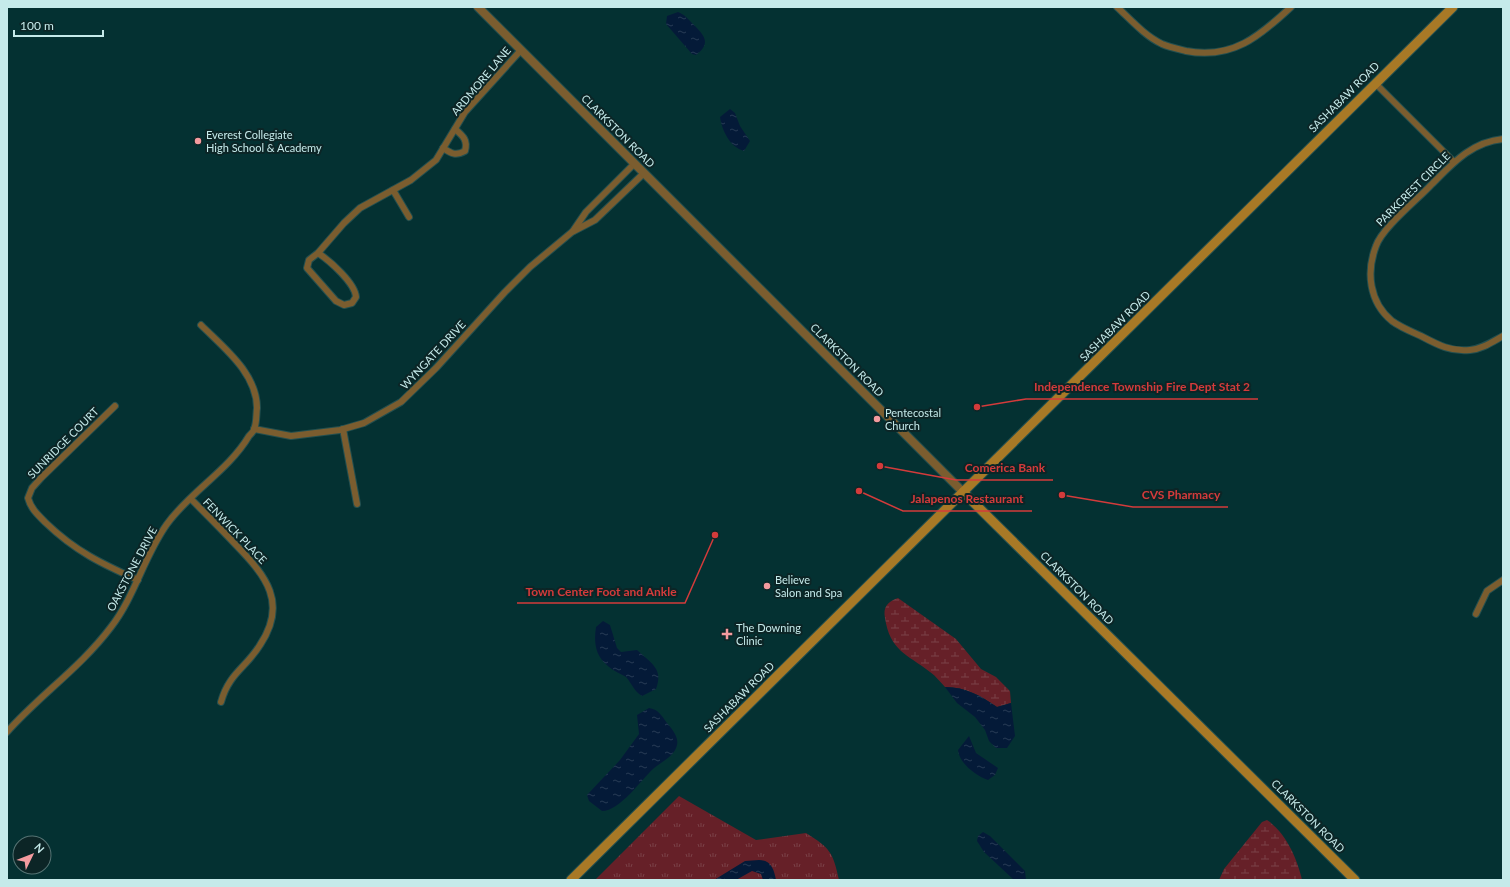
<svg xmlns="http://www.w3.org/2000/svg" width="1510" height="887" font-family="Lato,sans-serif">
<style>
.grass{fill:url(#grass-tufts)}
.wetland{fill:url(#wetland-marsh)}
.water{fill:url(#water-ripples)}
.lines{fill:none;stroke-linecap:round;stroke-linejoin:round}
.minor-casing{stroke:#234f4f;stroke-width:8}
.tertiary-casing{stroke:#234f4f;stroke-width:10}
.secondary-casing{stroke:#234f4f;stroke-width:11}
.minor{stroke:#7b5d2f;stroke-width:6}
.tertiary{stroke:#7b5d2f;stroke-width:8}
.secondary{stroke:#a87926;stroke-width:9}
.poi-dot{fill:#f49b9f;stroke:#0c2526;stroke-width:1.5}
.labels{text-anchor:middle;stroke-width:4;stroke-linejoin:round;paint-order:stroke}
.street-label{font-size:11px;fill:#c5eaea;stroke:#0c2526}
.poi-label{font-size:11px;fill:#c5eaea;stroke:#0c2526;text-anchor:start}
.leader{fill:none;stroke:#d43b3b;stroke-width:1.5}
.callout-dot{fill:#d43b3b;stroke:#0c2526;stroke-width:1.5}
.callout-label{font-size:12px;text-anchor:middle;font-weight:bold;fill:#d43b3b;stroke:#0c2526;stroke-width:4;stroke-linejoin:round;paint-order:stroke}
</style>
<defs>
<pattern id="grass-tufts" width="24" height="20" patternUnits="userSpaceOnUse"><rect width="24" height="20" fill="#662028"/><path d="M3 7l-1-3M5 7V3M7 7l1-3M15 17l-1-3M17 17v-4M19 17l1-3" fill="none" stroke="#7a4147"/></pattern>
<pattern id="wetland-marsh" width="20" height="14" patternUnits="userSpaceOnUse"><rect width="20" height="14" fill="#662028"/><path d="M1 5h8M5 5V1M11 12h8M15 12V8" fill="none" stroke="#7a4147"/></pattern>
<pattern id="water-ripples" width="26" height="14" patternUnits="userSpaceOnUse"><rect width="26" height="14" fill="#041a38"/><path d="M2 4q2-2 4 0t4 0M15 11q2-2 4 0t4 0" fill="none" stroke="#273b55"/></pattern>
</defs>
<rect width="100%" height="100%" fill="#043132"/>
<path class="grass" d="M679,796L756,840L806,833C830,848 833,852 839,880H595Z"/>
<g class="wetland">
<path d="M898,598L956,639L981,669L996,677L1010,691L1011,703L997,707C981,696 966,687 945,687C940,682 936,676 930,672C907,654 890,651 885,618C883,607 887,602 898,598Z"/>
<path d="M1267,820C1286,833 1297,858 1302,880H1219L1224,869L1262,822Z"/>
</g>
<g class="water">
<path d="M678,12C684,14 689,20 693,24C704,35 712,43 696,55L692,54L666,24L667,16Z"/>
<path d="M730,109L735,113L740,126L750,141L744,151C730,147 722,131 720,117Z"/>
<path d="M603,621L610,625L617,648L621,652L637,650C651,663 664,669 656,689L642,696C634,691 632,684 626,677C623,675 618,673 615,671C597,660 593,647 596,627Z"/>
<path d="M945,687C966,687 981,696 997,707L1011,703L1015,736L1007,748H996L989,741L985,730L975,717L957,703Z"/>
<path d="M649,708C658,709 662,716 667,723C672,729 679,737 677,745C675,756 661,762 653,769C641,780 620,811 602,811L589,801L587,795L620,760L639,734L637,715Z"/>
<path d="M969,736L976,753L998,768L995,775L988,780C976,776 959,763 958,750Z"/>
<path d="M983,832L990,836L1025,871L1026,880H1014L984,852L977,841L978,836Z"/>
<path d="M759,860C771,860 774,869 776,880H763L761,874L752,871L736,880H714L745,861Z"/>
</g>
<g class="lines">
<defs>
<g id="minor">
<path d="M1117,7C1131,20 1145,36 1162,44C1169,47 1178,49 1186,51C1232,60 1260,36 1291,7"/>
<path d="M1375,83L1454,162"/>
<path d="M1503,139C1471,142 1452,164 1431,185C1417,200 1382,228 1376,246C1366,272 1369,302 1392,321C1400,327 1412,332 1421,336C1438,345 1451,352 1470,350C1482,349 1492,342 1503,336"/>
<path d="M443,148C452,154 456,156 465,151C468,140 463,136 455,129"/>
<path d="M393,190L409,217"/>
<path d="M573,231L586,212L634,164"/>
<path d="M318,253C330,261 355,283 356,297L352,303L344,305L336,301L307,268L309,260L318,253L344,223L360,208L411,180L436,160L465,112L521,50"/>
<path d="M115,406L41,478L32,488L28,498C31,509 38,515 46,523C75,551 102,564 138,580"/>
<path d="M254,429L291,436L340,430L364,423L401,402L436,368L505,292L530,267L572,232L595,220L643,174"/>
<path d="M343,429L357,504"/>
<path d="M191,499C206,514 221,529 236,545C266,576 288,603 260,645C246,668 229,673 221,702"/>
<path d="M1476,614L1487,591L1503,580"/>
<path d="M7,732C40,695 81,667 111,627C135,596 144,556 167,524C191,491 228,471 249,436C251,434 254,431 254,429C257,423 256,414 257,408C257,373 223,347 201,325"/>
</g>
<path id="tertiary" d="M478,7L963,492"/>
<g id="secondary">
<path d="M963,492L1355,880"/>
<path d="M571,880L1453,7"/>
</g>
</defs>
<use href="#minor" class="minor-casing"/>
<use href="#tertiary" class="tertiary-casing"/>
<use href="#secondary" class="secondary-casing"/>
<use href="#minor" class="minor"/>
<use href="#tertiary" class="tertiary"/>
<use href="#secondary" class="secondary"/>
</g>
<g class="poi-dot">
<circle cx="198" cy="141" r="4"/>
<circle cx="877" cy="419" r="4"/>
<circle cx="767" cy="586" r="4"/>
<path d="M725 628h4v4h4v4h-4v4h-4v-4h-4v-4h4z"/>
</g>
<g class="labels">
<g class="street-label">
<text transform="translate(481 81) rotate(-50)" y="4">ARDMORE LANE</text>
<text transform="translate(1344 97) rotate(-45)" y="4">SASHABAW ROAD</text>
<text transform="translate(618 131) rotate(45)" y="4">CLARKSTON ROAD</text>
<text transform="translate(1413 189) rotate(-45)" y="4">PARKCREST CIRCLE</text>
<text transform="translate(1115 326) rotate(-45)" y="4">SASHABAW ROAD</text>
<text transform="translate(433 355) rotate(-47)" y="4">WYNGATE DRIVE</text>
<text transform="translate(847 360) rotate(45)" y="4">CLARKSTON ROAD</text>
<text transform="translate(63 443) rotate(-45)" y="4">SUNRIDGE COURT</text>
<text transform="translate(235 531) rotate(46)" y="4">FENWICK PLACE</text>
<text transform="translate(132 569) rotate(-62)" y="4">OAKSTONE DRIVE</text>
<text transform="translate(1077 588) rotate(45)" y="4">CLARKSTON ROAD</text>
<text transform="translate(739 697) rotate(-45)" y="4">SASHABAW ROAD</text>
<text transform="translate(1308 816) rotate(45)" y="4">CLARKSTON ROAD</text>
</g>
<g class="poi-label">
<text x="206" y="139">Everest Collegiate<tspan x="206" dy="13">High School &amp; Academy</tspan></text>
<text x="885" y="417">Pentecostal<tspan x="885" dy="13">Church</tspan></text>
<text x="775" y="584">Believe<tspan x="775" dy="13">Salon and Spa</tspan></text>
<text x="736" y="632">The Downing<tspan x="736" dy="13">Clinic</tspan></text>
</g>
</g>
<path class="leader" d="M977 407L1026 399H1258M880 466L956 480H1053M1062 495L1133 507H1228M859 491L903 511H1032M715 535L685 603H517"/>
<g class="callout-dot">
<circle cx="977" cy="407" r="4"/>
<circle cx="880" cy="466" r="4"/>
<circle cx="1062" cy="495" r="4"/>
<circle cx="859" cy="491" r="4"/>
<circle cx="715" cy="535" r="4"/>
</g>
<g class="callout-label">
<text x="1142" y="391">Independence Township Fire Dept Stat 2</text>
<text x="1005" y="472">Comerica Bank</text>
<text x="1181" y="499">CVS Pharmacy</text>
<text x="967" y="503">Jalapenos Restaurant</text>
<text x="601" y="596">Town Center Foot and Ankle</text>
</g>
<rect width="1510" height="887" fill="none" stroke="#c5eaea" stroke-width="16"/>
<g transform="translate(32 855) rotate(47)"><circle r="19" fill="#0c2526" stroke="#567474"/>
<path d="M0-3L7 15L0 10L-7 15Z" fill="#f49b9f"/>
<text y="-6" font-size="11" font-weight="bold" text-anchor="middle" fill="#c5eaea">N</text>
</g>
<path d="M14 30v6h89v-6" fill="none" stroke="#c5eaea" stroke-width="2"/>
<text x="20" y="30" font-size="12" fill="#c5eaea" stroke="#0c2526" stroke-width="3" paint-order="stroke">100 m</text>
</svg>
